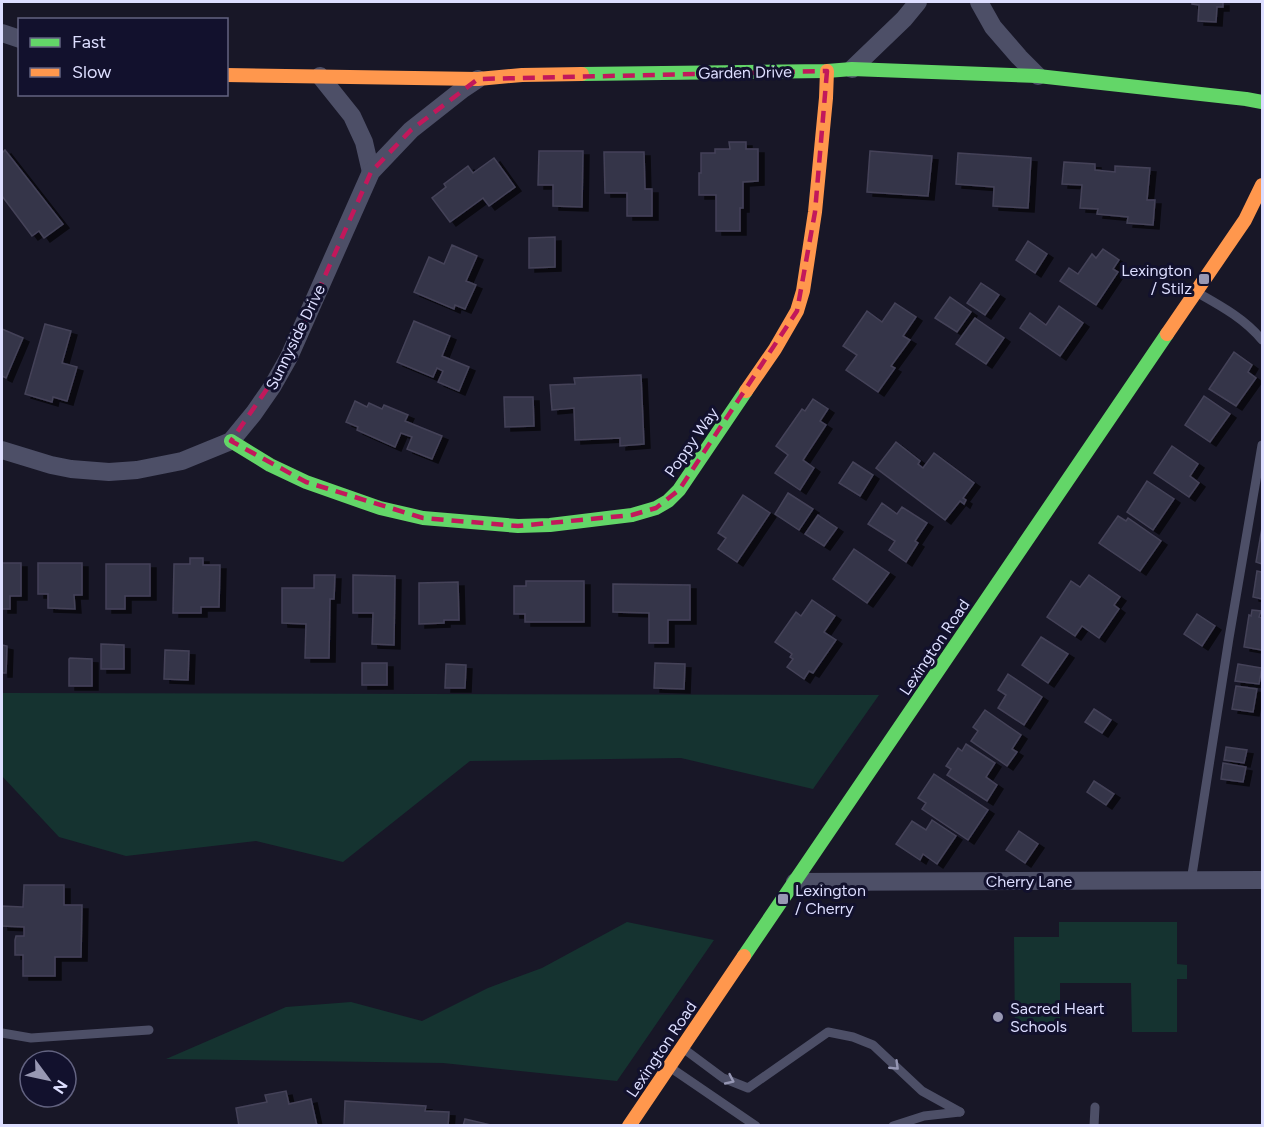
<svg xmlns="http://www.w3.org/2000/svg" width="1264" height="1127" font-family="Figtree,sans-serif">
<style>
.green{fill:#153330}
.building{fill:#363648;stroke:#444259;stroke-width:1.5;filter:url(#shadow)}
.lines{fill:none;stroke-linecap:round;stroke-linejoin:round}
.lane{stroke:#4d4f67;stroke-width:9}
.street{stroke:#4d4f67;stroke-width:18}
.fast{stroke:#63d668;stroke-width:14}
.slow{stroke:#ff974d;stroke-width:14}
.oneway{stroke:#9596b3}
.marked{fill:none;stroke:#c2185b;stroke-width:4.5;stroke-dasharray:12 8;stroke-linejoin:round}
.poi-dot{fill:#9898b3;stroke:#12112d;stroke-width:2}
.labels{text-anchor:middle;stroke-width:6;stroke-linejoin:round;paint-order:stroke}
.street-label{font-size:16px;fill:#dddeff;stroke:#12112d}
.poi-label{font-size:16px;fill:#dddeff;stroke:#12112d;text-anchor:start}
</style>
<defs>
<filter id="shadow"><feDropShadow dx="6" dy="4" stdDeviation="0" flood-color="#0009"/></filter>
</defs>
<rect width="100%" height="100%" fill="#181727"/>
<g class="green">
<path d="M2,693L879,695L813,789L681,758L470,761L343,862L256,841L126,856L59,837L2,776Z"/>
<path d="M627,922L714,940L617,1081L443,1063L166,1059L286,1007L351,1002L422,1021L488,988L542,968Z"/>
<path d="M1059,922H1177V964L1187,965V979H1177V1032H1132L1131,983H1060V1032H1015L1014,937H1059Z"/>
</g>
<g class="building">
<path d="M1192,2H1223V7H1217L1216,22L1198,21L1199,5L1192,4Z"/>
<path d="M729,142H746V149H758V181L743,182V208H740V231H716V195H699V173H701V153H715V149H730Z"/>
<path d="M5,150L63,224L44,238L39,231L32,236L2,196V153Z"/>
<path d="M539,151H583L582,207L553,206V185H538Z"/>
<path d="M870,151L932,156L928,196L867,192Z"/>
<path d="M604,152H644L645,189H652V216H627V193H605Z"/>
<path d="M958,153L1031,158L1028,208L993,206L994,187L956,184Z"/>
<path d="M494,158L515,187L489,206L483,198L450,222L432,198L446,187L444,184L468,166L473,173Z"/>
<path d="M1064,162L1095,164V170L1115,172V166L1150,168L1147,200H1155L1153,225L1127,223L1128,217L1097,214L1098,209L1080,208L1082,185L1062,184Z"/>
<path d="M555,237V267L529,268V238Z"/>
<path d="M1028,241L1047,254L1035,273L1016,260Z"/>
<path d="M452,245L477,256L466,281L476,285L465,309L455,305L454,309L414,292L429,257L444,264Z"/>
<path d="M1103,249L1119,260L1113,269L1118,272L1096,305L1060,281L1069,268L1078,274L1092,254L1096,258Z"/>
<path d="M981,283L999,295L985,315L967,303Z"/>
<path d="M950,297L971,312L957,332L935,318Z"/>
<path d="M895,303L916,317L903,336L910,340L891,366L895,368L878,392L846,370L857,355L843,346L867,311L882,322Z"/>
<path d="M1059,306L1083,323L1060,356L1020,328L1030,313L1046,325Z"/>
<path d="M975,318L1004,338L986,364L956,344Z"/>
<path d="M414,321L450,336L442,356L469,367L459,391L438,382L443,371L437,368L433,377L397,362Z"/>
<path d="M45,324L71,331L62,363L77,367L67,401L53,397L52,402L25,394Z"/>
<path d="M2,329L23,338L6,378L2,376Z"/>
<path d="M1234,352L1252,365L1248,372L1256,378L1236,406L1209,389Z"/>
<path d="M641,375L644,444L620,446V438L575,440L574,408L552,410L550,385L575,384L574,378Z"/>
<path d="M1204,396L1230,414L1210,442L1185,425Z"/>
<path d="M504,397H533L534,426L505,427Z"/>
<path d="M813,399L828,409L820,421L826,425L803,460L814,468L800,490L775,473L788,455L776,446L802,409L805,411Z"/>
<path d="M355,401L367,407L369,403L382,409L384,405L408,415L405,421L442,436L432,459L407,449L412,437L401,433L395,447L357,430L358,427L346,422Z"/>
<path d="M896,442L920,461L918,464L923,468L934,453L974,483L963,498L966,500L964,504L960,501L945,520L876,468Z"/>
<path d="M1172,446L1198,464L1190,476L1199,483L1189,497L1154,473Z"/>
<path d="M853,462L873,475L860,496L839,483Z"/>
<path d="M1147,481L1174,499L1153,530L1127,512Z"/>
<path d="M788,493L813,509L799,530L775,514Z"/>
<path d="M743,495L770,513L737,562L718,549L726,538L718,533Z"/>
<path d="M882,503L897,514L902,507L927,523L915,541L918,543L906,562L889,550L895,541L868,524Z"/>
<path d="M818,515L837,528L824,546L805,534Z"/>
<path d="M1118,516L1126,521L1128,518L1161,541L1140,571L1099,543Z"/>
<path d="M1262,528V564L1256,562Z"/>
<path d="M854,549L889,573L867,603L833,579Z"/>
<path d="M190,558H203V565H220L219,607H201V613H173L174,564H190Z"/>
<path d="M2,563H21V596H10V609H2Z"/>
<path d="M38,563H82V595H74L75,609L48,608V594H38Z"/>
<path d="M106,564H150V596H125V609H106Z"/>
<path d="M1257,571L1262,572V599L1253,597Z"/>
<path d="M314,575H335L334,599H330L329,658H305L306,624L282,623V588H314Z"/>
<path d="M353,575L395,576L394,645L372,644L373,613H353Z"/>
<path d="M1089,575L1120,597L1114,605L1119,609L1099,638L1082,626L1075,636L1047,617L1071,581L1080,587Z"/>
<path d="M526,581H584V622H525V614H514V586H526Z"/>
<path d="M458,582L459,620H444V623L419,624V583Z"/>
<path d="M613,584L690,585V620H668V643H649V613L613,612Z"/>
<path d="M812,600L835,616L824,632L836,640L813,673L809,671L804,679L787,667L793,659L790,657L792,654L775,642L796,612L801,616Z"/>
<path d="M1252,610L1261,611L1259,617L1262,618V650L1244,647L1249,615L1251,616Z"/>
<path d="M1197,614L1215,626L1202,646L1184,634Z"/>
<path d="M1041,637L1068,654L1048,683L1022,665Z"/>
<path d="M101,644L124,645V669H101Z"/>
<path d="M2,645L7,646L6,673H2Z"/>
<path d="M165,650L189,651L188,680L164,679Z"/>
<path d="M70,658L92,659V686H69V659Z"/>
<rect x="362" y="663" width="25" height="22"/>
<path d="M655,663L685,664L684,689L654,688Z"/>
<path d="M446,664L466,665L465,688H445Z"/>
<path d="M1238,664L1262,668L1259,684L1235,681Z"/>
<path d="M1008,674L1042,697L1024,725L998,708L1006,695L998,690Z"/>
<path d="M1236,686L1257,689L1253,712L1232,709Z"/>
<path d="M1094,709L1111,720L1102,733L1085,722Z"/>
<path d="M985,710L1021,735L1012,749L1017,752L1007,766L971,741L978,731L973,727Z"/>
<path d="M966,744L995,763L986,777L997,785L987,801L947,775L951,769L946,766L958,748L962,751Z"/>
<path d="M1226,747L1247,750L1244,763L1224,760Z"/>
<path d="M1223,763L1246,767L1243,782L1221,779Z"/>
<path d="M934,774L988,810L968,840L922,809L926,803L918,798Z"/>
<path d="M1094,781L1114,794L1106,805L1087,792Z"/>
<path d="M932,820L956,836L937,864L923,854L920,860L896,844L912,821L926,830Z"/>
<path d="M1019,831L1038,844L1025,863L1006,850Z"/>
<path d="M24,885H64V905H82L81,957H55V976H23V955H15V940L16,936H24V927L2,926V906L23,907Z"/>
<path d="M286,1091L289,1104L311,1099L317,1126H239L236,1108L267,1102L265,1095Z"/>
<path d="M345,1101L426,1106L425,1111L449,1112L448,1126H344Z"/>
<path d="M465,1119L495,1126H463Z"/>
</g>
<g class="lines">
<g class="lane">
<path d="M1198,293C1221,306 1245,319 1262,340"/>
<path d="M1191,881L1229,638L1262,445"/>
<path d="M2,1033L31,1038L149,1030"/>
<path d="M684,1049L723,1078L748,1088L828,1032L853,1037L873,1045L922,1091L960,1112"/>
<path d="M671,1068L756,1126"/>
<path d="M893,1126L924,1116L960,1112"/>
<path d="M1094,1126L1095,1107"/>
</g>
<g class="street">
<path d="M979,2L993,27L1019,57L1038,76"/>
<path d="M2,33L20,39"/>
<path d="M852,69L904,19L918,2"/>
<path d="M320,76L352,116L364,142L371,172"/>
<path d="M2,450L51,465L71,469L109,472L137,470L182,461L231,441L254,413L272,387L289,357L371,172L411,130L463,89L478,79"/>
<path d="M795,882L1262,880"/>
</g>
<g class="fast">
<path d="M582,74L827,71L852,69L1038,76L1246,99L1262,102"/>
<path d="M231,441L270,465L306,482L380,508L423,518L518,526L550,525L632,515L656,508L668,501L679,490L746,391"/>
<path d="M744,956L1167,334"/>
</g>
<g class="slow">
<path d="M226,75L478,79L522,75L582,74"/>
<path d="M1167,334L1245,220L1262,185"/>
<path d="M746,391L775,349L797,311L803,291L815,212L826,98L827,71"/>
<path d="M629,1126L744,956"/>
</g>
</g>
<defs><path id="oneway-chevron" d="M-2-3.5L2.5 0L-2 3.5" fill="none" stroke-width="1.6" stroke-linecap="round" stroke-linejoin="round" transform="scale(1.5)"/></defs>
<g class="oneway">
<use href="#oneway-chevron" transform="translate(895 1066) rotate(44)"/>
<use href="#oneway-chevron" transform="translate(730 1080) rotate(25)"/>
</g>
<path class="marked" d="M827,71L815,212L797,311L679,490L656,508L632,515L518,526L423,518L306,482L231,441L289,357L371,172L411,130L478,79Z"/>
<g class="poi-dot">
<rect x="1198" y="273" width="12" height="12" rx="3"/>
<rect x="777" y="893" width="12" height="12" rx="3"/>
<circle cx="998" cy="1017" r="6"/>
</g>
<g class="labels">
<g class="street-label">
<text transform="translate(745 72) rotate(-1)" y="6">Garden Drive</text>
<text transform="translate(295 337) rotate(-64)" y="6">Sunnyside Drive</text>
<text transform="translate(691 442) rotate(-55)" y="6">Poppy Way</text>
<text transform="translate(934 647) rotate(-56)" y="6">Lexington Road</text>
<text x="1029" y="887">Cherry Lane</text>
<text transform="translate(661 1049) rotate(-56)" y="6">Lexington Road</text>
</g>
<g class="poi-label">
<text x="1192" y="276" text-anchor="end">Lexington<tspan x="1192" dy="18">/ Stilz</tspan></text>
<text x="795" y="896">Lexington<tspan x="795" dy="18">/ Cherry</tspan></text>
<text x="1010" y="1014">Sacred Heart<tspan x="1010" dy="18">Schools</tspan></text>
</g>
</g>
<rect width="1264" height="1127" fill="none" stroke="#dddeff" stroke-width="6"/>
<rect x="18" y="18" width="210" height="78" fill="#12112d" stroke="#636381" stroke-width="1.5"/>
<rect x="30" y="38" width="30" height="9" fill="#63d668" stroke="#636381" stroke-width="1.5"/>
<text x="72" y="48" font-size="18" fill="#dddeff">Fast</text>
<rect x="30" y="68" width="30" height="9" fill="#ff974d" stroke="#636381" stroke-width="1.5"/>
<text x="72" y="78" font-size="18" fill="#dddeff">Slow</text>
<g transform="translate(48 1079) rotate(123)"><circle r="28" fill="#12112d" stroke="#636381" stroke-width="1.5"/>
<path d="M0-4.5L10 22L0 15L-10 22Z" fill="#9898b3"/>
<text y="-9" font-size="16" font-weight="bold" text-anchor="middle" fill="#dddeff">N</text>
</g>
</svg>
